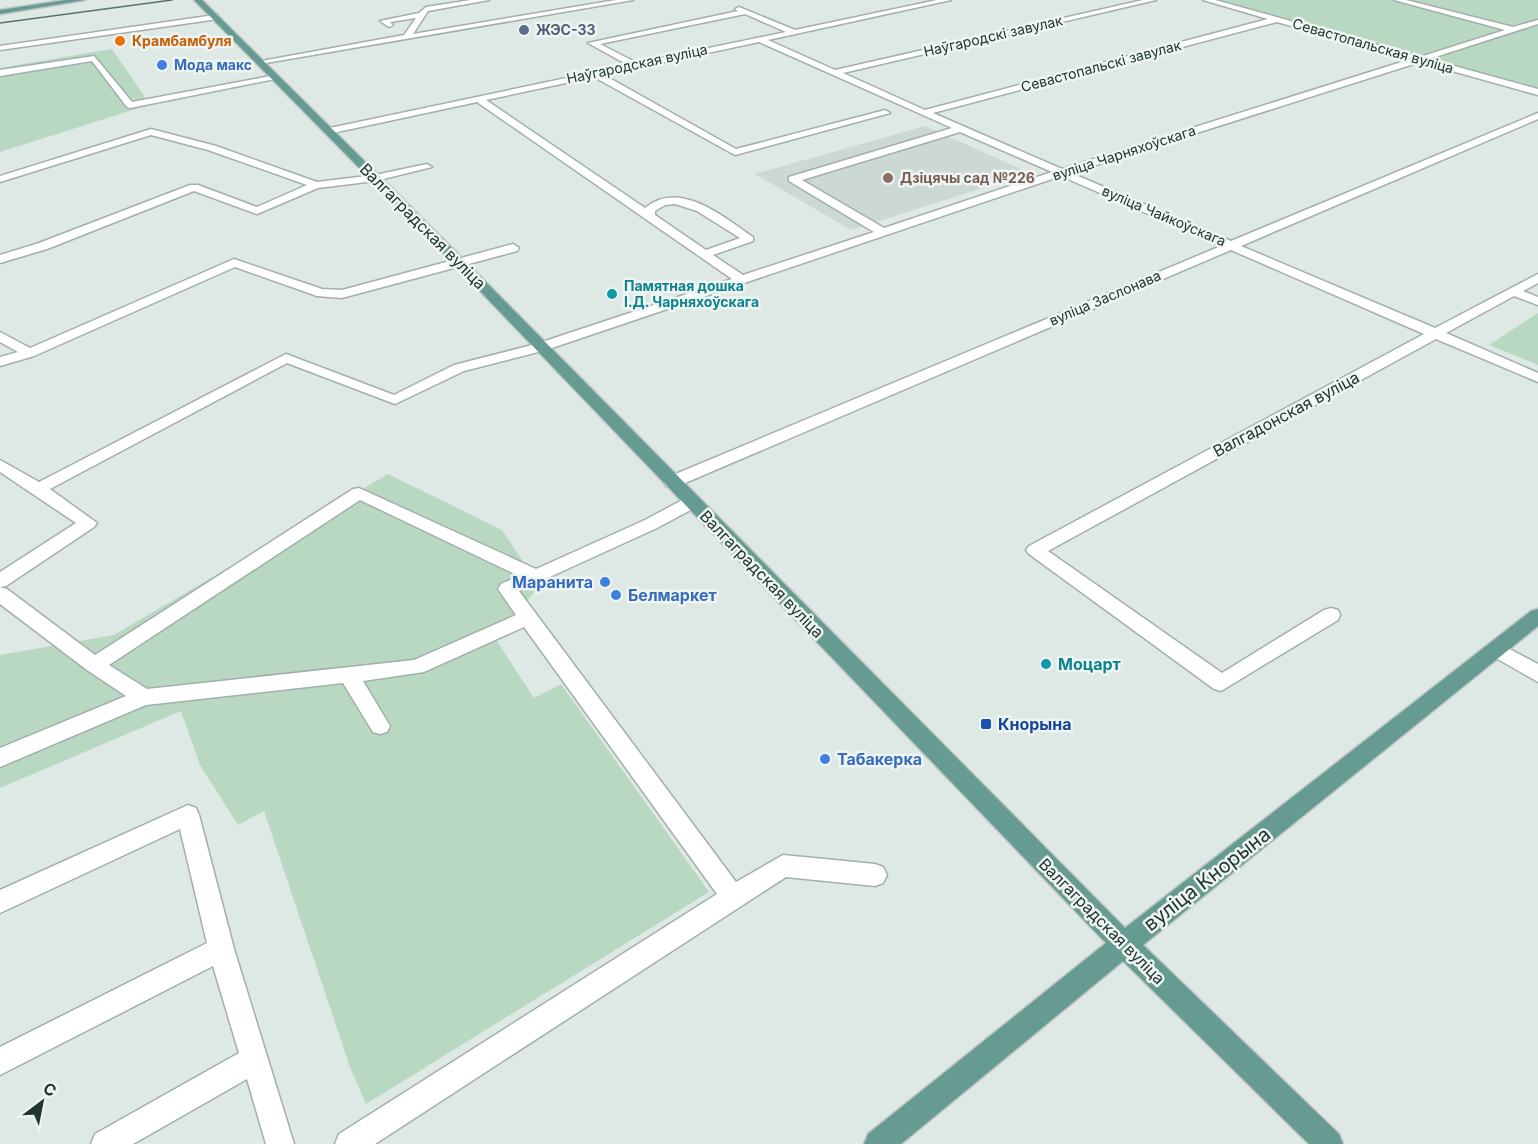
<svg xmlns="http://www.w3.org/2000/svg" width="1538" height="1144" font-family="Inter,sans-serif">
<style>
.built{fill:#ccd8d3}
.green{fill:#b8d8c2}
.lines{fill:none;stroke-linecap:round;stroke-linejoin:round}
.minor-casing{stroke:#a2afab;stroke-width:3}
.major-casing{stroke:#bcc3c2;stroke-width:3}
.minor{fill:#fff;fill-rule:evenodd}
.major{fill:#659b90;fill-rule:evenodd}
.tram{stroke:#5a726d;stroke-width:1.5}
.service-dot{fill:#5c6f8a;stroke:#eef5f2;stroke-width:2}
.food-dot{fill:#e8710a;stroke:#eef5f2;stroke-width:2}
.shop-dot{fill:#3f7fe0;stroke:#eef5f2;stroke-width:2}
.education-dot{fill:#8d6e63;stroke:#eef5f2;stroke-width:2}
.culture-dot{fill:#0f9aa8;stroke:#eef5f2;stroke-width:2}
.transit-dot{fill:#1a4fb4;stroke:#eef5f2;stroke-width:2}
.labels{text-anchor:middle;stroke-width:5;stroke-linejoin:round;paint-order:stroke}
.far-service-label{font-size:14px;font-weight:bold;fill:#4e5e75;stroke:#eef5f2;text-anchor:start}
.far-street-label{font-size:14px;fill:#213632;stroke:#eef5f2}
.far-food-label{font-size:14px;font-weight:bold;fill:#c56008;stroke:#eef5f2;text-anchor:start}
.far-shop-label{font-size:14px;font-weight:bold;fill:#366cbe;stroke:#eef5f2;text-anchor:start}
.far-education-label{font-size:14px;font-weight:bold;fill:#785e54;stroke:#eef5f2;text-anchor:start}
.far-culture-label{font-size:14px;font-weight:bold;fill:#0d838f;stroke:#eef5f2;text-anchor:start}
.street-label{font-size:16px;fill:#213632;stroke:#eef5f2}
.shop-label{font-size:16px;font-weight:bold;fill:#366cbe;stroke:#eef5f2;text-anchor:start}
.culture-label{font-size:16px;font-weight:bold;fill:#0d838f;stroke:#eef5f2;text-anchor:start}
.transit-label{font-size:16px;font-weight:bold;fill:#164399;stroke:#eef5f2;text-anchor:start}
.near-street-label{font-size:20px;fill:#213632;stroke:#eef5f2}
</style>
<rect width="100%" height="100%" fill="#dee8e4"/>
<path class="built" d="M925,126L1030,173L851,230L755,174Z"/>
<g class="green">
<path d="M1209,0H1538V91Z"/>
<path d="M112,49L144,96L145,106L0,152V68Z"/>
<path d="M1538,313V365L1489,345Z"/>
<path d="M388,474L502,530L539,586L496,640L534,698L561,684L709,892L366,1104L350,1067L264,811L238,825L200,765L181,711L0,788V655L114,635Z"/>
</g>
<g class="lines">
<defs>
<g id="minor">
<path d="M471,0H489L428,11L413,34L616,0H633L260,64L256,62L404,35L416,18L390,22L393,25L389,27L380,21L419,13L426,7Z"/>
<path d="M937,0H951L768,40L835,70L1143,0H1156L843,73L925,110L1268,19L1203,0H1215L1420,57L1505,30L1394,0H1406L1513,27L1538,20V24L1429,59L1538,89V95L1420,62L1071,173L1231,241L1538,113V119L1241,246L1435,328L1538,274V283L1523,291L1538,297V305L1514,296L1446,333L1538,373V382L1436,339L1048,551L1222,673L1324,610L1331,608L1338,610L1340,615L1338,620L1221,691L1214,689L1029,554L1026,550L1029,546L1424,334L1231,250L678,486H666L664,482L666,478L1221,246L1061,176L546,350L464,371L395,404L287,363L50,489L97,523L94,527L6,586L0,587V572L76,523L0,472V460L39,482L286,354L394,395L454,365L536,344L732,279L477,102L328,134L323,131L325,129L628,65L588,43L738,11L735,9L739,7L795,30ZM745,14L786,32L637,63L600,44ZM1277,22L1411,59L1062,169L933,113ZM759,42L952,128L789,177V181L874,232L743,275L713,255L753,241V237C723,217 680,179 645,208L486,100L594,77L735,155L890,113L885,110L736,149L604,75ZM960,132L1052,172L884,228L802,180ZM675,204L697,211L740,238L706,250L655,215V211L665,205Z"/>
<path d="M215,15H218V19L0,50V46Z"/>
<path d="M94,56L132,102L276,75L280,78L130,108L127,107L92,61L0,76V70Z"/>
<path d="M151,129L216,146L317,182L375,175L427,164L432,167L375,181L318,188L257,214L194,191L47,249L0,263V255L39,243L190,185H198L257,207L307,185L208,150L151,135L0,182V176Z"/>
<path d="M513,244L519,248L517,251L342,298L317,296L235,267L34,356L0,366V357L18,352L0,342V332L30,348L234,259L322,289L342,290Z"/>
<path d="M359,488L536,569L645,520L686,498H698L700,502L698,506L657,528L519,591L736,882L783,855L875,864L883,867L887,875L883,883L875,886L786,877L375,1144H335L339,1134L717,894L524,627L424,672L363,681L390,726L387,732L380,734L373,732L343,683L146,705L0,767V748L126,696L87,670L0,604V587L7,589L95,655L353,489ZM360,500L519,576L501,584L498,589L516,615L414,660L147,689L109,665Z"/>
<path d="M1496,642L1538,664V682L1489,654L1486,649L1489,644Z"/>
<path d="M188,805L196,808L199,815L234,949L294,1144H266L247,1079L133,1144H91L95,1134L239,1053L213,966L0,1075V1047L207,943L180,829L0,913V890Z"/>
</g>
<g id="major">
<path d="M66,0H85L0,14V10Z"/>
<path d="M194,0H202L464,260L1125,928L1531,611L1538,609V626L1143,945L1339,1134L1343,1144H1309L1123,961L901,1144H864L868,1134L1106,943L456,266Z"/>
</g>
</defs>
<use href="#minor" class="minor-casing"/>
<use href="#major" class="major-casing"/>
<use href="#minor" class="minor"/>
<use href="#major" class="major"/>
<path class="tram" d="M0,23L172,0"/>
</g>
<circle class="service-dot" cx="524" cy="30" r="6"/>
<circle class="food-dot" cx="120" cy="41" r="6"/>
<g class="shop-dot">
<circle cx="162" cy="65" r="6"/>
<circle cx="605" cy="582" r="6"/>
<circle cx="616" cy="595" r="6"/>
<circle cx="825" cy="759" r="6"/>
</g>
<circle class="education-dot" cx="888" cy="178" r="6"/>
<g class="culture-dot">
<circle cx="612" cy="294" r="6"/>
<circle cx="1046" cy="664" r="6"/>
</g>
<rect class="transit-dot" x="980" y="718" width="12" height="12" rx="3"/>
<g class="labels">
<g class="far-service-label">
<text x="536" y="35">ЖЭС-33</text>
</g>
<g class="far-street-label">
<text transform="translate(993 36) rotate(-13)" y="5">Наўгародскі завулак</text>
<text transform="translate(1373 46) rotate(16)" y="5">Севастопальская вуліца</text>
<text transform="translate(637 64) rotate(-12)" y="5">Наўгародская вуліца</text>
<text transform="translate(1101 66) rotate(-15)" y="5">Севастопальскі завулак</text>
<text transform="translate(1124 153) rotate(-18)" y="5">вуліца Чарняхоўскага</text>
<text transform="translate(1164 216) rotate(23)" y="5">вуліца Чайкоўскага</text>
<text transform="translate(1105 298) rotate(-23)" y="5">вуліца Заслонава</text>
</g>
<g class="far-food-label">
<text x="132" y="46">Крамбамбуля</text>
</g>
<g class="far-shop-label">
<text x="174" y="70">Мода макс</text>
</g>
<g class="far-education-label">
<text x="900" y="183">Дзіцячы сад №226</text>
</g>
<g class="far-culture-label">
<text x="624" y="291">Памятная дошка<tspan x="624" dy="16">І.Д. Чарняхоўскага</tspan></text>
</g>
<g class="street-label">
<text transform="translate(423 226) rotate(45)" y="6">Валгаградская вуліца</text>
<text transform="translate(1286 414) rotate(-28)" y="6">Валгадонская вуліца</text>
<text transform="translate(762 574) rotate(46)" y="6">Валгаградская вуліца</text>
<text transform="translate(1102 921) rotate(45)" y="6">Валгаградская вуліца</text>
</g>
<g class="shop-label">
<text x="593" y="588" text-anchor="end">Маранита</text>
<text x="628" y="601">Белмаркет</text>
<text x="837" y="765">Табакерка</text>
</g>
<g class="culture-label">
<text x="1058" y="670">Моцарт</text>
</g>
<g class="transit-label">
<text x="998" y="730">Кнорына</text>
</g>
<g class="near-street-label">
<text transform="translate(1207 879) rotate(-38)" y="7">вуліца Кнорына</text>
</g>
</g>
<g transform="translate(42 1102) rotate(32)" stroke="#eef5f2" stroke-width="4.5" paint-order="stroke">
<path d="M0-4.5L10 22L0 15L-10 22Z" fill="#213632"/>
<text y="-9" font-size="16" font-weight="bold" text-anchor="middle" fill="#213632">С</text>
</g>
</svg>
